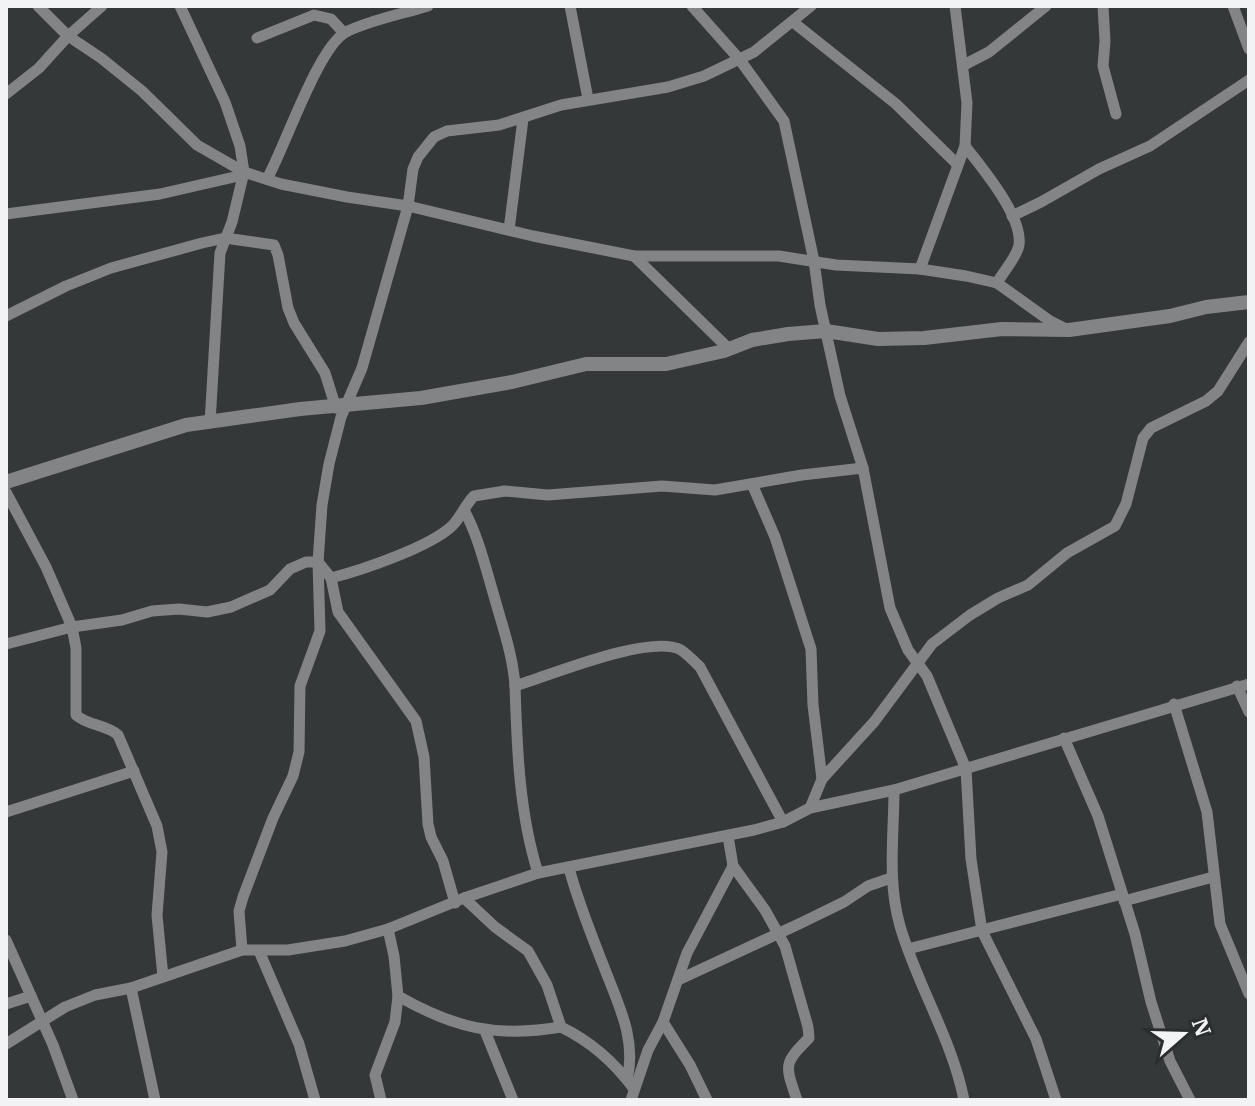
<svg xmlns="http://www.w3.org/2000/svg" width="1255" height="1106" font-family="'IBM Plex Serif',serif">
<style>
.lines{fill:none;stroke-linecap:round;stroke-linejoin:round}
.minor{stroke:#838485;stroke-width:11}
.tertiary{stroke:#838485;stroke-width:14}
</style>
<rect width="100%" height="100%" fill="#353839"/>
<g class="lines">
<g class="minor">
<path d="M38,6L68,36L101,58L142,91L197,145L244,172L281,184L347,197L408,206L533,236L634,256H779L836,265L920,269L966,276L997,283L1050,321L1064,328"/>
<path d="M180,6L225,102L240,146L244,172L232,222L220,253L210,423"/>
<path d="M570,6L588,99"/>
<path d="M692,6L740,60L784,121L814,261L820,305L840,396L863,468L890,608L908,650L927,676L966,769L971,859L982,931L1036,1039L1056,1100"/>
<path d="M1103,6L1105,41L1103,66L1116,114"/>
<path d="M1233,6L1249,49"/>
<path d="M793,22L896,104L957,164"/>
<path d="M257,38L314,15L331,19L344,33"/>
<path d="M964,65L989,52L1046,6"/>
<path d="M6,94L39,68L68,36L102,6"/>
<path d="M965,146C982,168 1023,216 1019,245C1017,257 1003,272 997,283"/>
<path d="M267,179C285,147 318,47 346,32C370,20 402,14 428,6"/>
<path d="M6,214L160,194L243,175"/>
<path d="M1012,216L1041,202L1099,169L1150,146L1249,80"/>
<path d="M509,230L523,119"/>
<path d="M634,256L729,349"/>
<path d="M920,269L965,146L967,103L955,6"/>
<path d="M6,316L66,286L111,268L202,243L225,238L274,245L278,255L288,308L294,323L325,373L336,408"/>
<path d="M752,484L775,537L811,649L813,705L822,779"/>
<path d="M6,492L46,567L72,627L76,648V715C88,726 106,724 118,735L157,826L162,852L157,915L163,977"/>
<path d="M464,510C479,538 485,566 494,596C502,625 513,655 515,686C517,747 519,813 538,873"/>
<path d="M331,578C362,570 430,547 452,526C461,517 465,505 474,496L505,491L548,495L662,486L715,490L802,475L863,468"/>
<path d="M6,644L72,627L122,620L152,611L179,609L207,612L231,607L270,590L290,569L306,562H318L331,578L338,612L416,721L424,757L428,824L431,837L443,861L455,903"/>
<path d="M515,686C548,676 651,633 681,650C687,654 694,661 700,667L783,822"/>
<path d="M1237,686L1249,712"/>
<path d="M1174,704L1207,812L1220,924L1249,994"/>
<path d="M1064,738L1098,816L1135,934L1151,1002L1170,1061L1190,1100"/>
<path d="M894,790C894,835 887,881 900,926C917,985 952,1039 964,1100"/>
<path d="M810,808L822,779L874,722L932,644L970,615L998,598L1028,585L1067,553L1115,526L1126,504L1143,438L1151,428L1206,401L1218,391L1249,342"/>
<path d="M6,812L134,771"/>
<path d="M728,836L733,866L765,910L785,946L808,1027L809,1038C783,1064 785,1065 797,1100"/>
<path d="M569,868C578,902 591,934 604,967C618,1004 637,1039 627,1080"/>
<path d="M464,898L495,927L528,951L547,985L561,1027C590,1041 615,1063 634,1089"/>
<path d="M1124,901L1213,877"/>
<path d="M6,940L53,1045L73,1100"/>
<path d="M908,949L1122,894"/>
<path d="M242,950L239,911L243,897L273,818L293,776L299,752L300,686L320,631L318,562L322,505L329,464L341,417L362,368L408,206L413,169L418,157L434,137L447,131L499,125L561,105L668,87L704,76L754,52L811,6"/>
<path d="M259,951L299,1044L315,1100"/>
<path d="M678,980L801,923L844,902L868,886L891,878"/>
<path d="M131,988L155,1100"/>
<path d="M398,996C454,1028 496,1038 561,1027"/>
<path d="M6,1004L31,996"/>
<path d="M663,1022L690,1065L707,1100"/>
<path d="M485,1031L513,1100"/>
<path d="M6,1044L65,1007L95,995L131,988L242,950H288L345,941L388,929L464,898L538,873L754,830L783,822L810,808L894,790L1249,684"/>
<path d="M381,1100L375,1075L395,1022L398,996L394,956L388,929"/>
<path d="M631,1100L648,1050L663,1022L687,953L733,866"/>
</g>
<path class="tertiary" d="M6,482L186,425L300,409L421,398L512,382L586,364H666L724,351L752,340L788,334L826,331L878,339L924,338L1002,329L1069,330L1170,316L1206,307L1249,302"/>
</g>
<rect width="1255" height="1106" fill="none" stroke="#f1f3f4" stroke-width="16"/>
<g transform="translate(1183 1034) rotate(70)" stroke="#2b2e2e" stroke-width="6" paint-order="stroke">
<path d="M0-6L14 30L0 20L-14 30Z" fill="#f1f3f4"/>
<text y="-12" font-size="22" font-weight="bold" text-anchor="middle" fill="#f1f3f4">N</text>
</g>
</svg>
